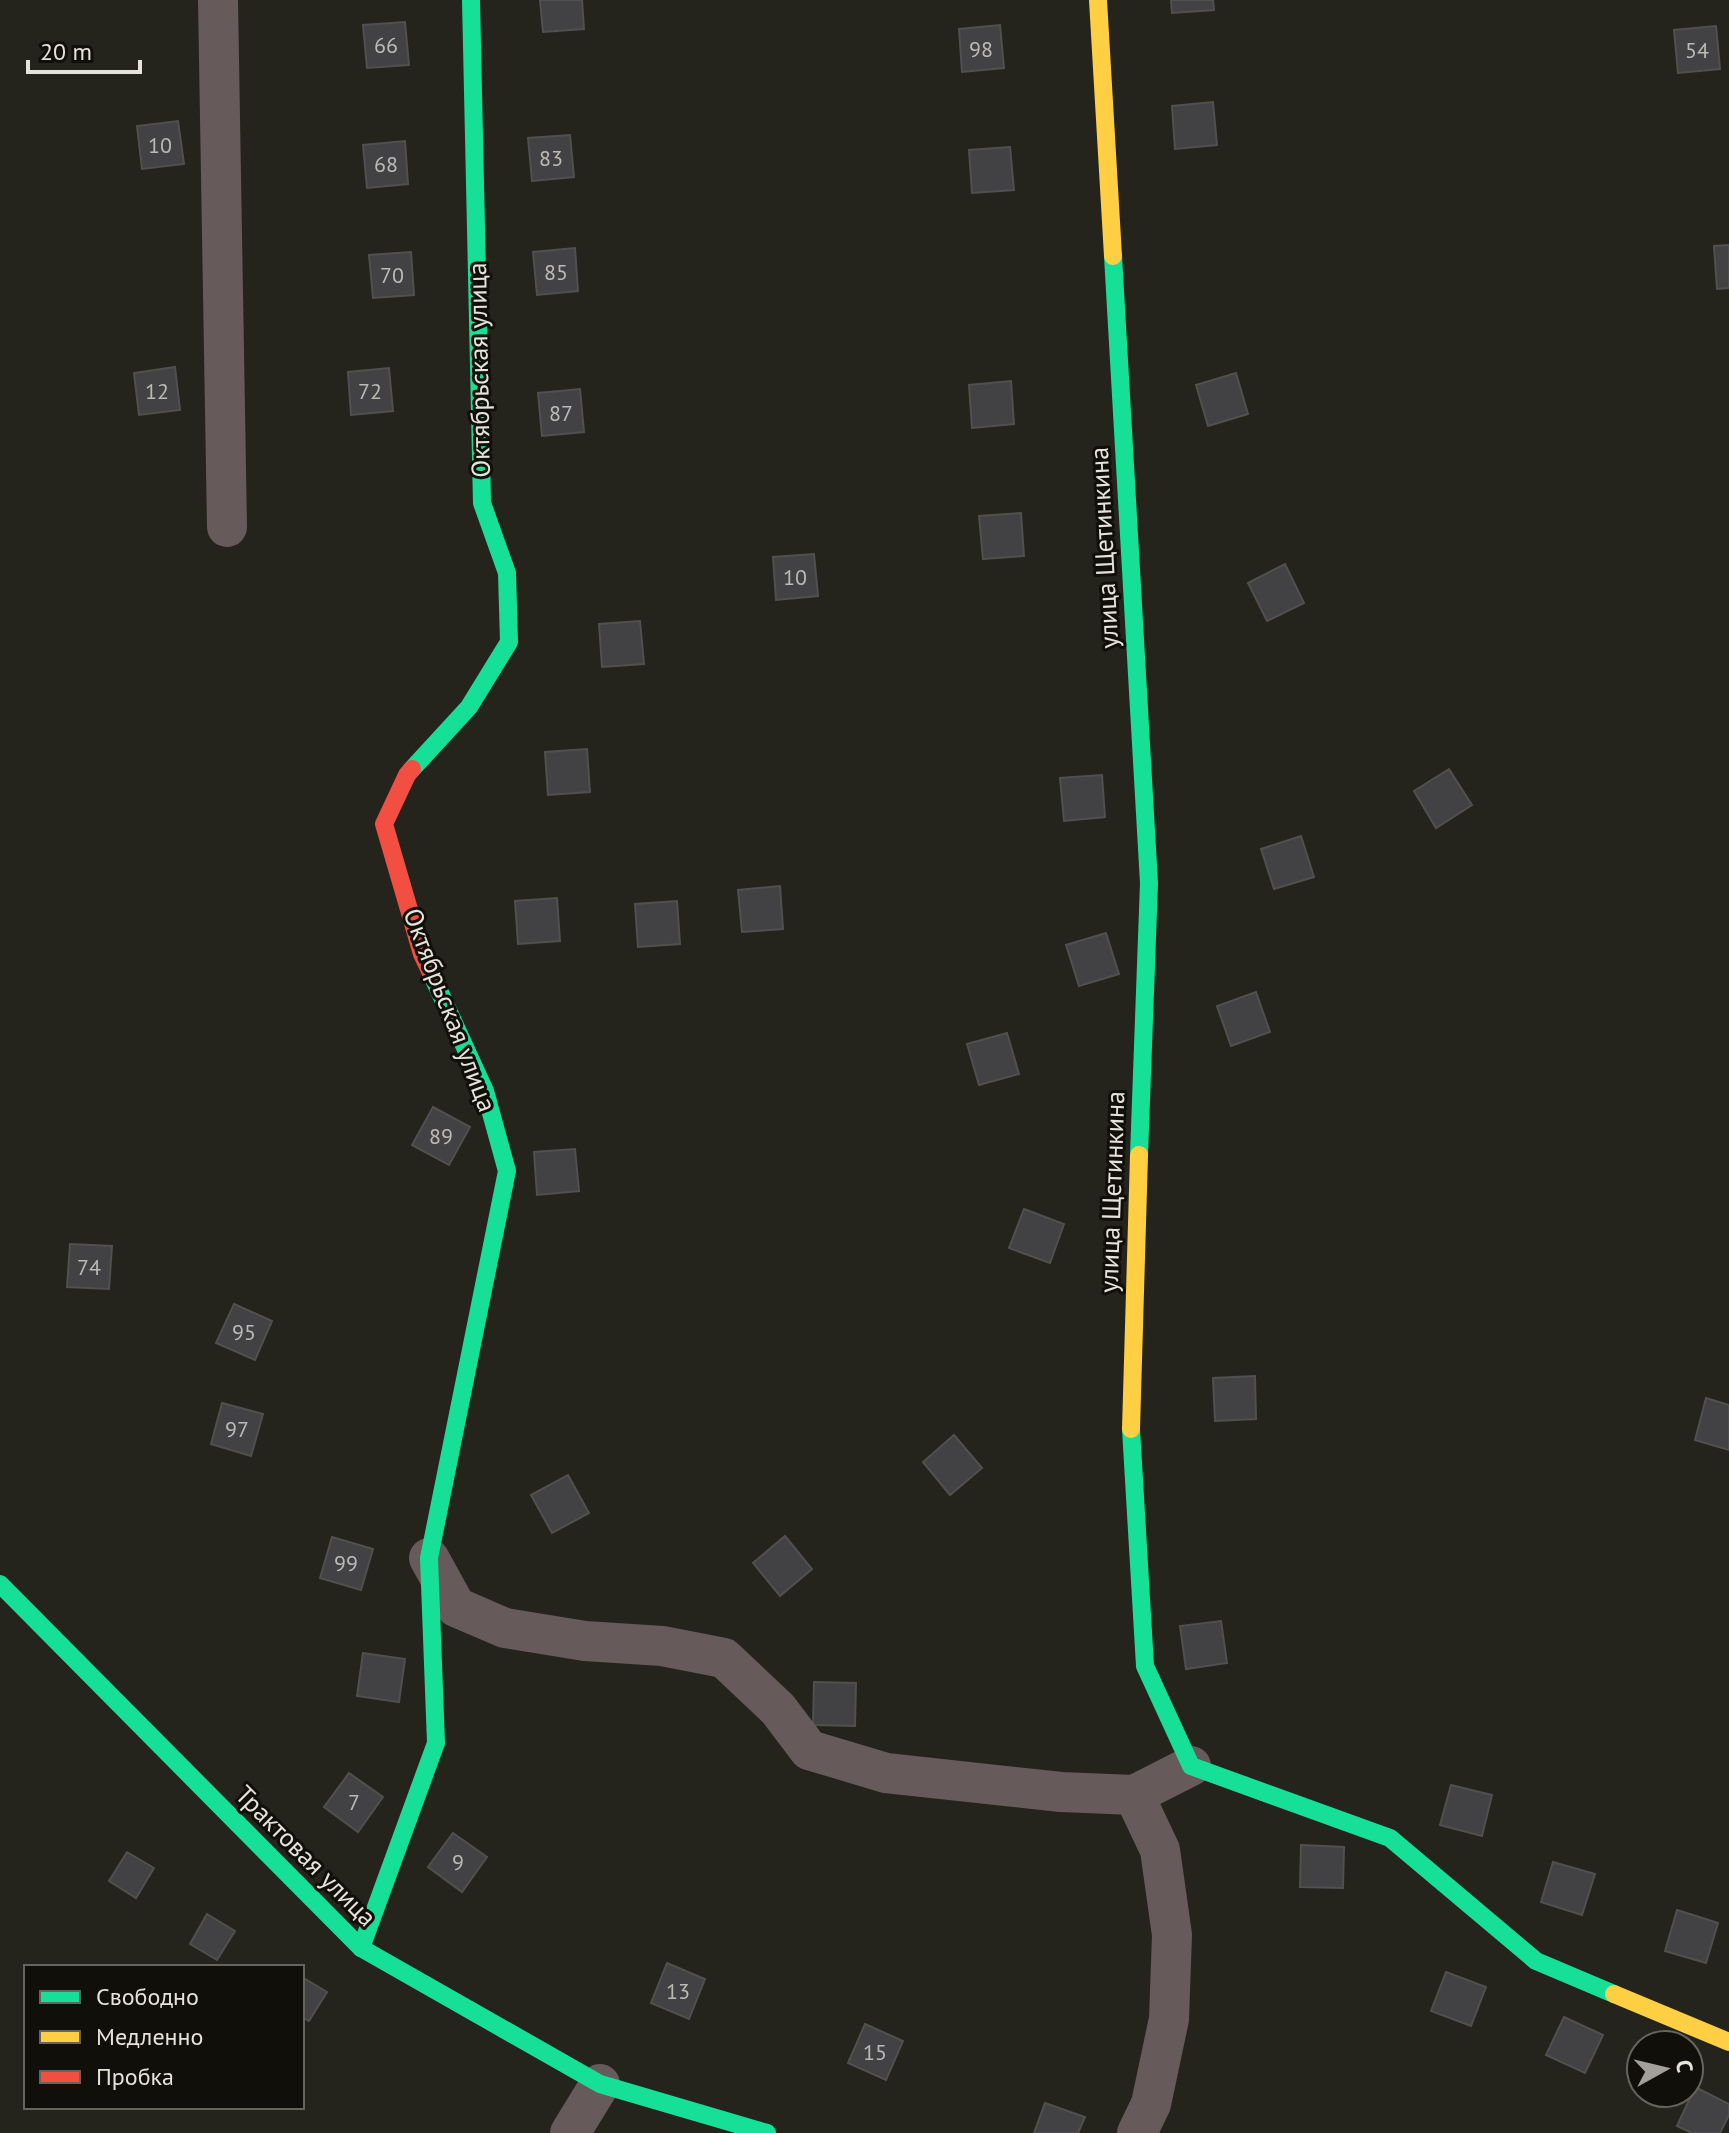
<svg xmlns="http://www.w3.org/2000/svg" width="1729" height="2133" font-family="'PT Sans',sans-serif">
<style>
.building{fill:#424144;stroke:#50504f;stroke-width:2}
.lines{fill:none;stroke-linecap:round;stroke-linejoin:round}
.street{stroke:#665a5a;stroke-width:40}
.fast{stroke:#16e098;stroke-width:18}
.slow{stroke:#ffcf43;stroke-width:18}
.jam{stroke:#f24e42;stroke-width:18}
.labels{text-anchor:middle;stroke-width:6;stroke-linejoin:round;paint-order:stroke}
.number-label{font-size:22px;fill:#bcbab4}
.street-label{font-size:26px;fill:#e5e3da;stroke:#110f09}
</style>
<rect width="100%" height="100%" fill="#25241c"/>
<g class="building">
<path d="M540,0H582L584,29L543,32Z"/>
<path d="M1171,0H1213L1214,10L1172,13Z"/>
<path d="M405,22L409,65L367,68L363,25Z"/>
<path d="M1000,25L1004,68L962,72L959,29Z"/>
<path d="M1716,26L1720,69L1678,73L1674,30Z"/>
<path d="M1213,102L1217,145L1175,149L1172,106Z"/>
<path d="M178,121L184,164L142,169L137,126Z"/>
<path d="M570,135L574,177L532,181L528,138Z"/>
<path d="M405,141L408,184L367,188L363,145Z"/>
<path d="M1010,147L1014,190L972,193L969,150Z"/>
<path d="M1729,245V288L1717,289L1714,246Z"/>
<path d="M575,248L578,291L537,295L533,252Z"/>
<path d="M411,252L414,295L373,298L369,255Z"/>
<path d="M175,367L180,410L139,415L134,373Z"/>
<path d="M389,368L393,411L351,415L348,372Z"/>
<path d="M1236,373L1248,414L1208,426L1196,385Z"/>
<path d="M1011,381L1014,424L972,428L969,385Z"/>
<path d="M580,389L584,432L542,436L538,393Z"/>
<path d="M1021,513L1024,556L983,559L979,516Z"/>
<path d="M814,554L818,596L776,600L773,557Z"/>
<path d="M1285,564L1304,603L1267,621L1248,583Z"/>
<path d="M640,621L644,664L602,667L599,624Z"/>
<path d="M587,749L590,792L548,795L545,752Z"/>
<path d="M1449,769L1472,805L1436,828L1414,791Z"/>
<path d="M1102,775L1105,817L1064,821L1060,778Z"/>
<path d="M1301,836L1314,877L1274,889L1261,849Z"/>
<path d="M780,886L783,929L742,932L738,890Z"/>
<path d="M557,898L560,941L518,944L515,901Z"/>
<path d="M677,901L680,944L638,947L635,904Z"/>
<path d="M1106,933L1119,974L1079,986L1066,945Z"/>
<path d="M1256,992L1270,1032L1231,1046L1217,1006Z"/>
<path d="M1007,1033L1019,1074L979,1085L967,1044Z"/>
<path d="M433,1107L470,1127L449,1165L412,1145Z"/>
<path d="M575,1149L579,1191L537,1195L534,1152Z"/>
<path d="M1024,1209L1064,1224L1050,1263L1009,1248Z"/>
<path d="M70,1244L112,1246L109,1289L67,1287Z"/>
<path d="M234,1304L272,1321L255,1360L216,1343Z"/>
<path d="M1255,1376L1256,1419L1215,1421L1213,1378Z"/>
<path d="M1706,1398L1729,1405V1450L1695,1440Z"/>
<path d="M222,1403L263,1414L251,1456L211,1444Z"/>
<path d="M954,1435L982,1468L950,1495L923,1462Z"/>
<path d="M568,1475L589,1513L552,1533L531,1495Z"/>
<path d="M785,1536L812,1569L780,1596L753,1563Z"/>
<path d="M332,1537L373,1549L361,1590L320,1578Z"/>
<path d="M1221,1621L1227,1663L1186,1669L1180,1626Z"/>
<path d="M363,1653L405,1659L399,1702L357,1696Z"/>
<path d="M814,1682L856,1683L855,1726L813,1725Z"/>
<path d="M349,1773L383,1797L358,1832L324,1807Z"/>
<path d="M1451,1785L1492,1795L1482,1836L1440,1825Z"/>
<path d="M453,1833L487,1857L462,1892L428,1867Z"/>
<path d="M1301,1845L1344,1847L1343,1888L1300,1887Z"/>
<path d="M127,1852L154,1868L136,1898L109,1881Z"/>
<path d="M1553,1862L1595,1874L1582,1915L1541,1902Z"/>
<path d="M1677,1910L1718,1923L1706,1963L1665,1951Z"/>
<path d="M207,1914L235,1931L217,1960L190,1944Z"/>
<path d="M667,1963L705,1979L689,2019L651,2003Z"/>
<path d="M1446,1972L1486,1987L1471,2026L1431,2011Z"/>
<path d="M302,1977L327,1992L309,2021L302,2017Z"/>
<path d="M1564,2017L1603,2035L1585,2073L1546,2055Z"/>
<path d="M865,2024L903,2041L886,2080L848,2063Z"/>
<path d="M1695,2087L1729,2104V2115L1720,2133H1692L1677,2126Z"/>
<path d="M1045,2103L1085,2117L1078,2133H1034Z"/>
</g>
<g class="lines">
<g class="street">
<path d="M218,0L227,527"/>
<path d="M429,1558L456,1607L505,1628L585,1641L662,1646L724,1658L778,1709L809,1750L886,1773L1061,1792L1134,1795L1191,1766"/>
<path d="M1134,1795L1160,1850L1172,1935L1169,2019L1151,2104L1137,2133"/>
<path d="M570,2133L600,2084"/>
</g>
<g class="fast">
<path d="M1113,256L1149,883L1139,1155"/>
<path d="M412,769L469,707L509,642L507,573L482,503L471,0"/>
<path d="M1131,1429L1145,1666L1191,1766L1390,1838L1536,1961L1614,1994"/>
<path d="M0,1584L361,1948L600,2084L767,2133"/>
<path d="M361,1948L436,1743L429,1558L507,1171L485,1091L431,973"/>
</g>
<g class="slow">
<path d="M1098,0L1113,256"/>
<path d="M1131,1429L1139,1155"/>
<path d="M1614,1994L1729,2042"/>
</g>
<path class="jam" d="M412,769L407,775L384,824L422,954L431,973"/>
</g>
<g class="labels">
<g class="number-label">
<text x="386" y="53">66</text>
<text x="981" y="57">98</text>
<text x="1697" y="58">54</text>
<text x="160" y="153">10</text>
<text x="551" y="166">83</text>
<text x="386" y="172">68</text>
<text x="556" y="280">85</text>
<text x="392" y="283">70</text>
<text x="157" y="399">12</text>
<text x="370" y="399">72</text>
<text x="561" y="421">87</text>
<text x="795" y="585">10</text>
<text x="441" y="1144">89</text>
<text x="89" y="1275">74</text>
<text x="244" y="1340">95</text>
<text x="237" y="1437">97</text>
<text x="346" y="1571">99</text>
<text x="354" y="1810">7</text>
<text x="458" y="1870">9</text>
<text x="678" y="1999">13</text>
<text x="875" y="2060">15</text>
</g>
<g class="street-label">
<text transform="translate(479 370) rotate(-91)" y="9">Октябрьская улица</text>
<text transform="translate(1104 548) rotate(-93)" y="9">улица Щетинкина</text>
<text transform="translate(450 1010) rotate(69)" y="9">Октябрьская улица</text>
<text transform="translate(1112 1192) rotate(-88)" y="9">улица Щетинкина</text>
<text transform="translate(306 1856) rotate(45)" y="9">Трактовая улица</text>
</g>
</g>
<rect x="24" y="1965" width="280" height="144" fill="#110f09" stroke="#66645d" stroke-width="2"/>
<rect x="40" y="1991" width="40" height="12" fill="#16e098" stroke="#66645d" stroke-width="2"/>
<text x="96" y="2005" font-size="24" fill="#e5e3da">Свободно</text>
<rect x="40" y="2031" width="40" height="12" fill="#ffcf43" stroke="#66645d" stroke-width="2"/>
<text x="96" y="2045" font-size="24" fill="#e5e3da">Медленно</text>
<rect x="40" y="2071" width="40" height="12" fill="#f24e42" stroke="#66645d" stroke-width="2"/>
<text x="96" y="2085" font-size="24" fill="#e5e3da">Пробка</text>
<g transform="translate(1665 2069) rotate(82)"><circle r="38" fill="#110f09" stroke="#66645d" stroke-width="2"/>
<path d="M0-6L14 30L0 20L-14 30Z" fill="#a2a098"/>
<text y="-12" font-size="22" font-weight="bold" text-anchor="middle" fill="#e5e3da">С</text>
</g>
<path d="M28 60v12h112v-12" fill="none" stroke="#e5e3da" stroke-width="4"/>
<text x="40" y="60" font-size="24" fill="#e5e3da" stroke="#110f09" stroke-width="6" paint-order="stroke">20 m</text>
</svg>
